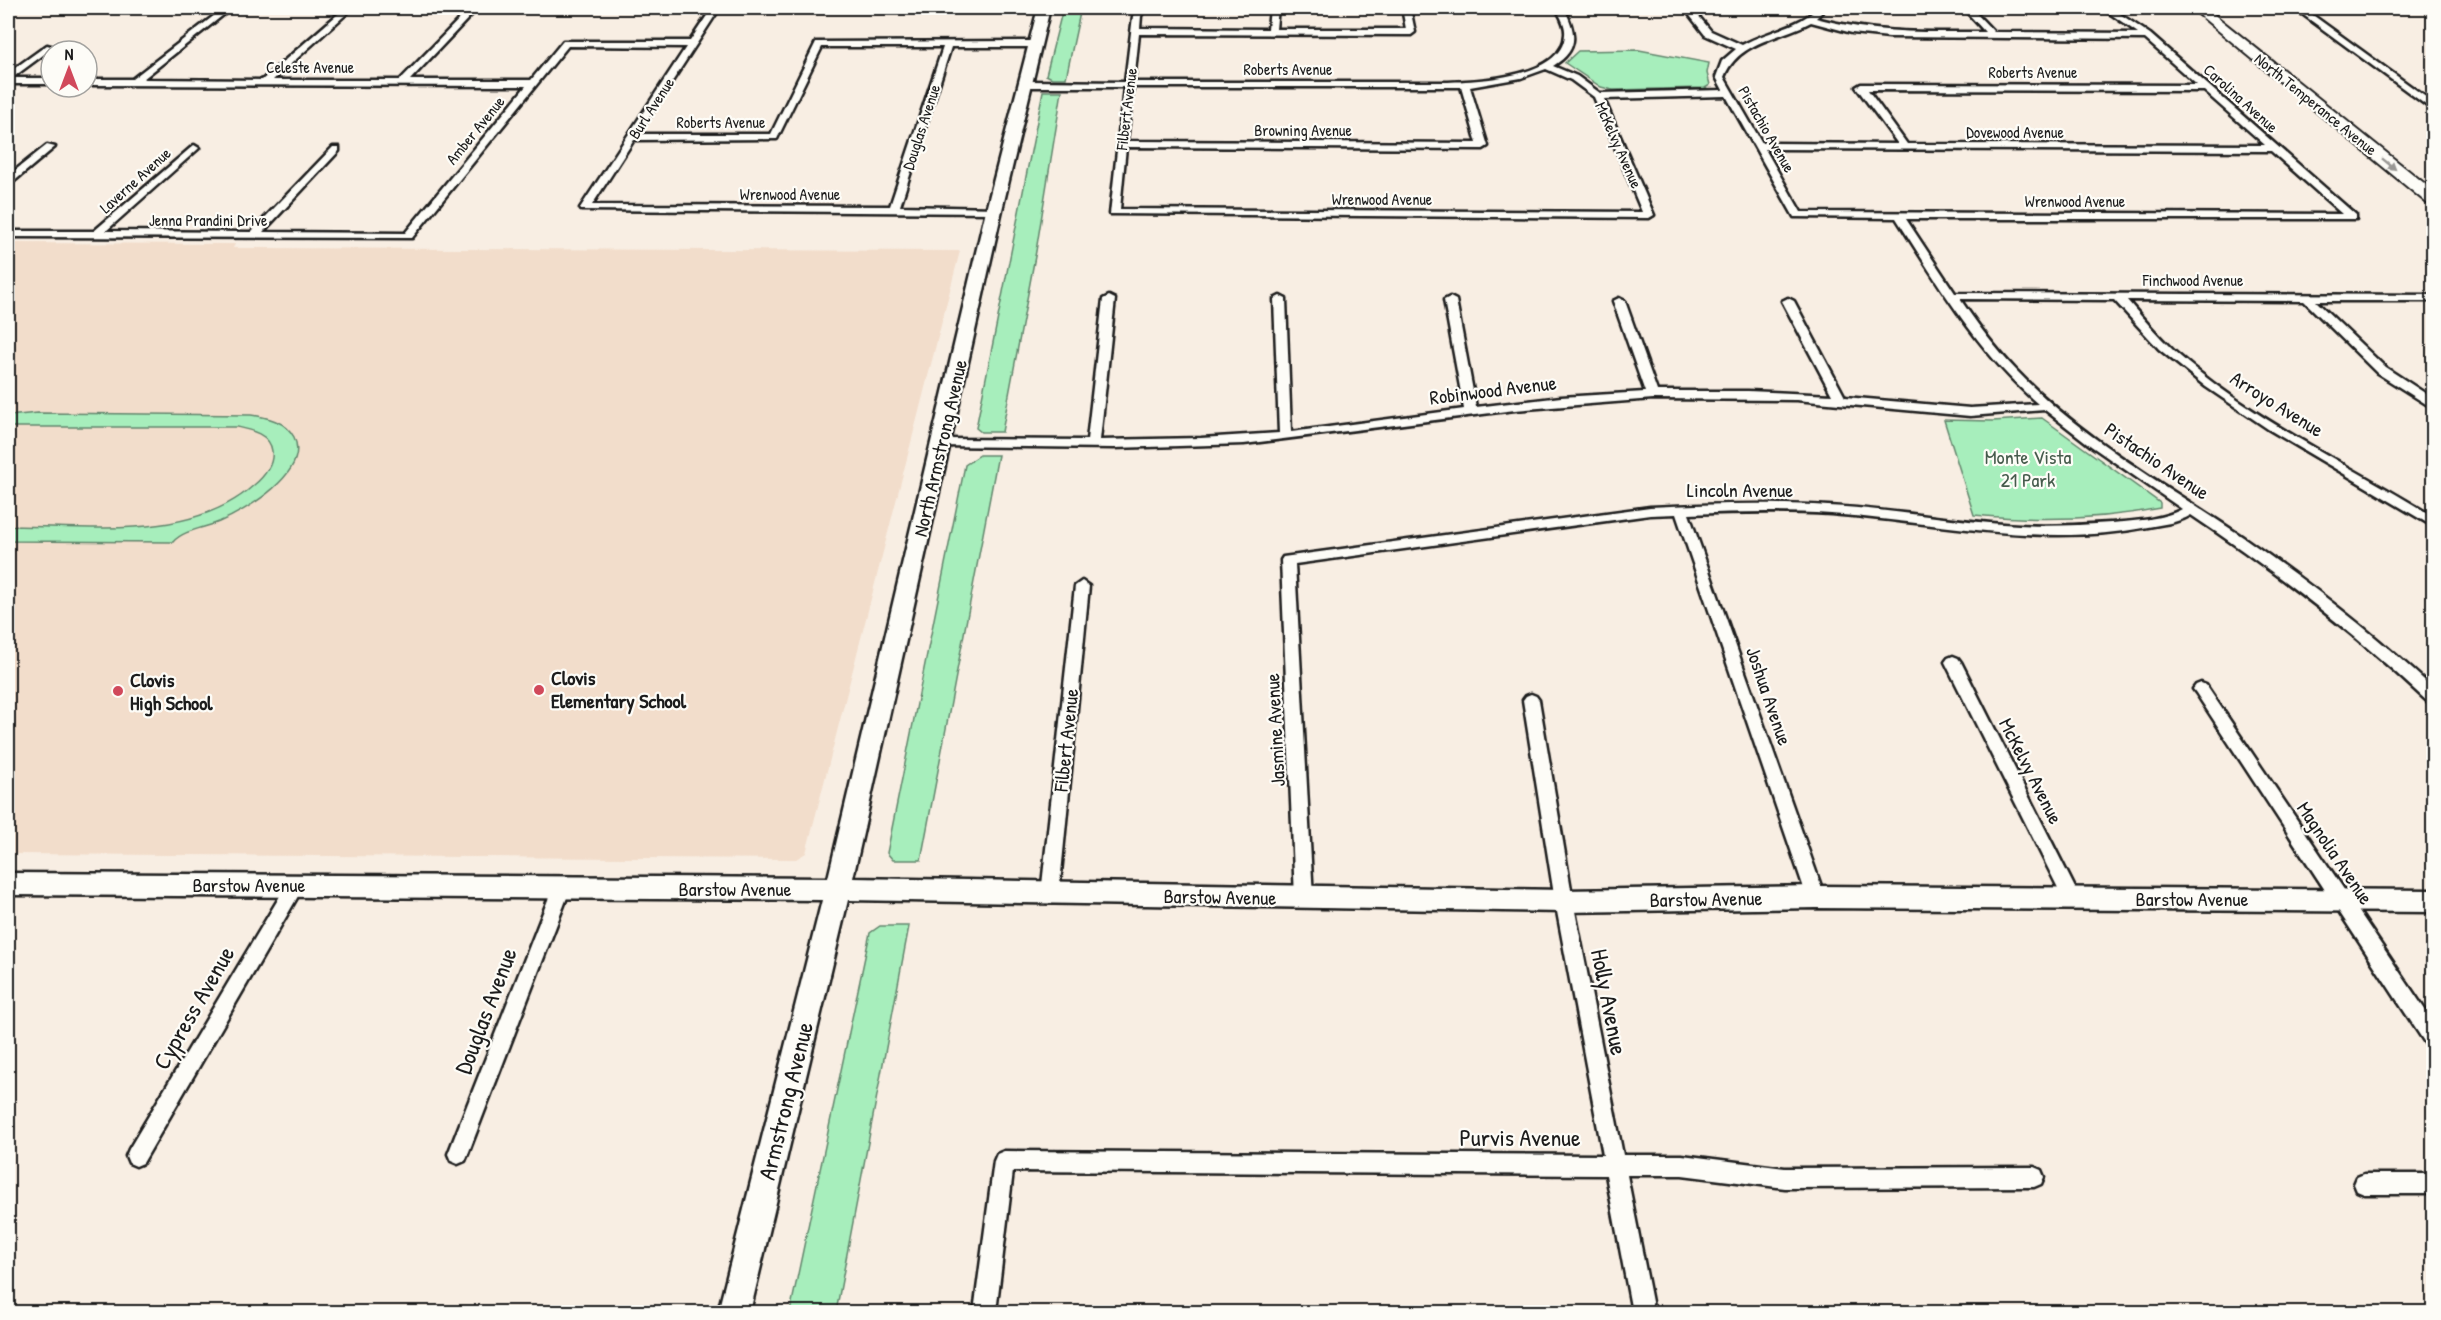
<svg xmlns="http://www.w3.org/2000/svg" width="2441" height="1320" font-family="'Patrick Hand',sans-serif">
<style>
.built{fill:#f2ddcb}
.green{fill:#a7eebc;stroke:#62856c;stroke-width:1.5}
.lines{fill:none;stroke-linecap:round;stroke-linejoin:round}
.street-casing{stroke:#1c1c1c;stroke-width:5}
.secondary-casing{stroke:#1c1c1c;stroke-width:5}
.primary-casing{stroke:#1c1c1c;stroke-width:4}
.street{fill:#fdfcf7;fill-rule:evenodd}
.secondary{fill:#fdfcf7;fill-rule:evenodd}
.primary{fill:#fdfcf7;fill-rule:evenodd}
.oneway{fill:#989794}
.poi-dot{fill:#d1495b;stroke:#fdfcf7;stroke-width:2}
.labels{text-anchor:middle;stroke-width:4.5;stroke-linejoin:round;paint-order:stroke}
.far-street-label{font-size:16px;fill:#1c1c1c;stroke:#fdfcf7}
.street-label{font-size:20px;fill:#1c1c1c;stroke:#fdfcf7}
.park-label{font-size:20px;fill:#465b4c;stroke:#fdfcf7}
.poi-label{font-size:20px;font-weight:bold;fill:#1c1c1c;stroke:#fdfcf7;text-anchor:start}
.near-street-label{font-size:24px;fill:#1c1c1c;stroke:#fdfcf7}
</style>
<rect width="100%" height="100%" fill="#f8eee3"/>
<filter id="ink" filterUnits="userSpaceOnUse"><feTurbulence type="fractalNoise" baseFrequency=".0167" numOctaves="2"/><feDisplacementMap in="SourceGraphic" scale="12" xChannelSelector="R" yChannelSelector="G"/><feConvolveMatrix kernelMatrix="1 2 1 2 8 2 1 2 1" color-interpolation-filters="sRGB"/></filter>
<g filter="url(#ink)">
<path class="built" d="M8,243L235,244L233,248L960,251L806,853L796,859L8,854Z"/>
<g class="green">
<path d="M1063,8H1081L1066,78H1052L1046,75Z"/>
<path d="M1639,50L1709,63L1707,73L1710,85L1705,88L1613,90L1601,87L1565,63L1578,51Z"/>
<path d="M1043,91H1062L1036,251L1002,432H981L976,428Z"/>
<path d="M38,413L251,415C266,417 286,421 294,437C311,473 245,511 219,522C205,528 183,530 173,542L8,541V526C86,526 191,542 254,485C264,477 274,464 272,451C270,434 251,430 237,427H8V416Z"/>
<path d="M2042,418L2160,503V508C2099,520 2036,521 1974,515L1944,420L1993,421Z"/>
<path d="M980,455H998L921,860H893L887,853L965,465Z"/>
<path d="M880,926H909L836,1312H790L870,933Z"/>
</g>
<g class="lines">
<defs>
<g id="street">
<path d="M224,8H232L143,79L262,80L345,8H353L273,80H400L470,8H478L410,80H531L563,41H690L712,8H720L638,134H771L816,42L1036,41L1040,44L1036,47H951L900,206L998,208L999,210L994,213L581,210L580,208L686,47L568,46L412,238L8,237V231H94L194,145L199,148L197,150L106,231L251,232L333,147H339V151L263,232L405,233L526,86L87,85V79H132ZM822,47H943L890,206L592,205L634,140L777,139Z"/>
<path d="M1138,8H1146L1141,16L1140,28L1268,29L1270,8H1278L1276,29H1406L1402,8H1410L1415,32L1411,35L1139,34L1134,82H1448C1480,81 1563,77 1565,34C1566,25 1560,16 1556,8H1564C1576,32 1580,50 1553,66L1577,76L1600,93L1723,90L1716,77L1722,61L1736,49L1705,35L1684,8H1692L1711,31L1742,45C1767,31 1796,28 1818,8H1826L1816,18C1875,34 1924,32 1985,32L1963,8H1971L1994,32L2138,33L2102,8H2111L2150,34L2356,215V219H1906L1955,293L2434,295V301H2316L2385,367L2434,399V409L2377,373L2304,301L2127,300C2142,317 2157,335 2174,351C2250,419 2347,463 2434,517V527L2268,429L2206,387L2159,349L2114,300L1960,299C1977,324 1995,348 2016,370C2082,439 2168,486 2246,539C2312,585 2375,634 2434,689V705L2429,703C2355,633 2276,572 2191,515C2178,523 2163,524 2148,527C2042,548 1936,522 1831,514C1783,511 1736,512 1689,514L1825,897L1822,902L1816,904L1810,902L1807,897L1676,514L1650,515L1295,564L1313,898L1310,903L1304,905L1298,903L1295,898L1281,560L1283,557L1650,507C1709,504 1768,502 1828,506C1892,509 1955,522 2019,525C2050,527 2080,525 2111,523C2133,521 2162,520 2182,509L2091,446L2045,410L1970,416L1796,400L1653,399L1515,410L1244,444L1114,448L936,446L935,443L941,439L1087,440L1103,299L1109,296L1115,299L1100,440L1201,438L1279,433L1274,299L1280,296L1286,299L1291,432L1464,409L1444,300L1450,297L1456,300L1476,407L1561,397L1645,392L1613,301L1619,298L1625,301L1657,391H1748L1832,395L1782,301L1788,298L1794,301L1845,397L1970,408L2038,404C1978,352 1938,284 1896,218L1794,217L1726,96L1604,99L1654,215L1649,218L1110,214L1124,87H1027L1022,84L1027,81L1125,82L1133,16ZM1811,22L1852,33L1889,37L2145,39L2197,85L1861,84L1856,87L1898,144L1762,143L1724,77C1738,41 1780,39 1811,22ZM1546,69L1571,80L1594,97L1642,212L1120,209L1126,147L1483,149L1488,146L1470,87L1521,78ZM1133,87H1461L1477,143L1127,141ZM1868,90L2204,91L2265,145L1907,144ZM1765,149L2271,151L2342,214L1801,212Z"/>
<path d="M2294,8H2303L2434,103V111Z"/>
<path d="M47,45L54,47L12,78H51V84H8V73Z"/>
<path d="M47,145L55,147L12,183L8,184V176Z"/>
<path d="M1082,581L1089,586L1059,894L1056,899L1050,901L1044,899L1041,894L1075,586Z"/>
<path d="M1953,656L1958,658L1961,662L2078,894L2081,899L2078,904L2072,906L2066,904L1945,662L1948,658Z"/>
<path d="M2201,683L2206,685L2434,1023V1049L2427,1046L2196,693L2193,689L2196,685Z"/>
<path d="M1531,694L1536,696L1539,700L1573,901L1623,1155H1682L1785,1168L2034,1167L2041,1170L2044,1177L2041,1184L2034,1187L1785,1188L1682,1175H1627L1654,1312H1632L1606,1175L1013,1171L996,1312H974L994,1161L997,1154L1004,1151L1603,1155L1555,901L1523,700L1526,696Z"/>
<path d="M295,879L301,881L304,886L301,891L143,1163L136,1166L129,1163L126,1156L129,1149L289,881Z"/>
<path d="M562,880L568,882L571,887L468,1154L465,1161L458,1164L451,1161L448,1154L553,887L556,882Z"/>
<path d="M2364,1174H2434V1194H2364L2357,1191L2354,1184L2357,1177Z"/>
</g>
<path id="secondary" d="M1038,8H1050L1002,210L853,878L1564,890L1816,886L2434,890V912L1816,908L1564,912L848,900L750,1312H718L822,900L8,895V873L828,878L986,210Z"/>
<path id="primary" d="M2191,8H2206L2434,191V205L2428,204Z"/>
</defs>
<use href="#street" class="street-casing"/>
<use href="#secondary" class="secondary-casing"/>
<use href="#primary" class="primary-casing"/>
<use href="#street" class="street"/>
<use href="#secondary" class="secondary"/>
<use href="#primary" class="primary"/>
</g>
<defs><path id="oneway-solid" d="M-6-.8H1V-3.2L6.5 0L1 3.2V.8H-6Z" transform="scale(1.5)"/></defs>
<use class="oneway" href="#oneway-solid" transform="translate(2389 164) rotate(39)"/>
</g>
<g class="poi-dot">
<circle cx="539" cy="690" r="6"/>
<circle cx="118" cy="691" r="6"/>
</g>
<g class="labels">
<g class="far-street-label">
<text x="310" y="73">Celeste Avenue</text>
<text x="1288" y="75">Roberts Avenue</text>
<text x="2033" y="78">Roberts Avenue</text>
<text transform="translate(2241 98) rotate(42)" y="6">Carolina Avenue</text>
<text transform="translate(2316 104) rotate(39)" y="6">North Temperance Avenue</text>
<text transform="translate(651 108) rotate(-57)" y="6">Burl Avenue</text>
<text transform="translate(1126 109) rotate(-83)" y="6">Filbert Avenue</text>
<text x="721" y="128">Roberts Avenue</text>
<text transform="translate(921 127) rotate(-72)" y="6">Douglas Avenue</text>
<text transform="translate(1767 129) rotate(60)" y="6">Pistachio Avenue</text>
<text transform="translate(475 130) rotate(-51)" y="6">Amber Avenue</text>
<text x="1303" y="136">Browning Avenue</text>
<text x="2015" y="138">Dovewood Avenue</text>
<text transform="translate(1619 145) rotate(66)" y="6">McKelvy Avenue</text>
<text transform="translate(135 180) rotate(-42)" y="6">Laverne Avenue</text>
<text x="790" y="200">Wrenwood Avenue</text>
<text x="1382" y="205">Wrenwood Avenue</text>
<text x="2075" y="207">Wrenwood Avenue</text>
<text x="208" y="226">Jenna Prandini Drive</text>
<text x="2193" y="286">Finchwood Avenue</text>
</g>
<g class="street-label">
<text transform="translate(1493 390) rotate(-7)" y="7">Robinwood Avenue</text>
<text transform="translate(2277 404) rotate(32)" y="7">Arroyo Avenue</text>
<text transform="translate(940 448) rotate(-77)" y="7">North Armstrong Avenue</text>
<text transform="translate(2157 461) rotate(34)" y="7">Pistachio Avenue</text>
<text x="1740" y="497">Lincoln Avenue</text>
<text transform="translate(1769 696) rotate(71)" y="7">Joshua Avenue</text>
<text transform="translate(1275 730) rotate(-93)" y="7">Jasmine Avenue</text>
<text transform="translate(1066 740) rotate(-84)" y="7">Filbert Avenue</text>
<text transform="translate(2031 771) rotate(63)" y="7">McKelvy Avenue</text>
<text transform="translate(2335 853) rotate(56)" y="7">Magnolia Avenue</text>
<text x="249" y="892">Barstow Avenue</text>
<text x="735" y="896">Barstow Avenue</text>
<text transform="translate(1220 897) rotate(1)" y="7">Barstow Avenue</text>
<text transform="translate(1706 899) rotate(-1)" y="7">Barstow Avenue</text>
<text x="2192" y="906">Barstow Avenue</text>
</g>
<g class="park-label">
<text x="2028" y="464">Monte Vista<tspan x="2028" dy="23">21 Park</tspan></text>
</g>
<g class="poi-label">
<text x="551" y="685">Clovis<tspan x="551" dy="23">Elementary School</tspan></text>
<text x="130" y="687">Clovis<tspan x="130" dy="23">High School</tspan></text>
</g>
<g class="near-street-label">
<text transform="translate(1609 1002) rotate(79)" y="8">Holly Avenue</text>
<text transform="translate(194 1008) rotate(-60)" y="8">Cypress Avenue</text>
<text transform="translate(486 1011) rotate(-69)" y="8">Douglas Avenue</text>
<text transform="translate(786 1101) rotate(-76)" y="8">Armstrong Avenue</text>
<text x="1520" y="1146">Purvis Avenue</text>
</g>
</g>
<rect width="2441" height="1320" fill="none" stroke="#fdfcf7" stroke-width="30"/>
<rect x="15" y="15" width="2411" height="1290" fill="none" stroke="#1c1c1c" stroke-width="2" filter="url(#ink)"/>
<g transform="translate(69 69)"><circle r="28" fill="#fdfcf7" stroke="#a3a29f" stroke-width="1.5"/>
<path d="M0-4.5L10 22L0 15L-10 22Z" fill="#d1495b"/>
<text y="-9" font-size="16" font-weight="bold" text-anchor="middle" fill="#1c1c1c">N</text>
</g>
</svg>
